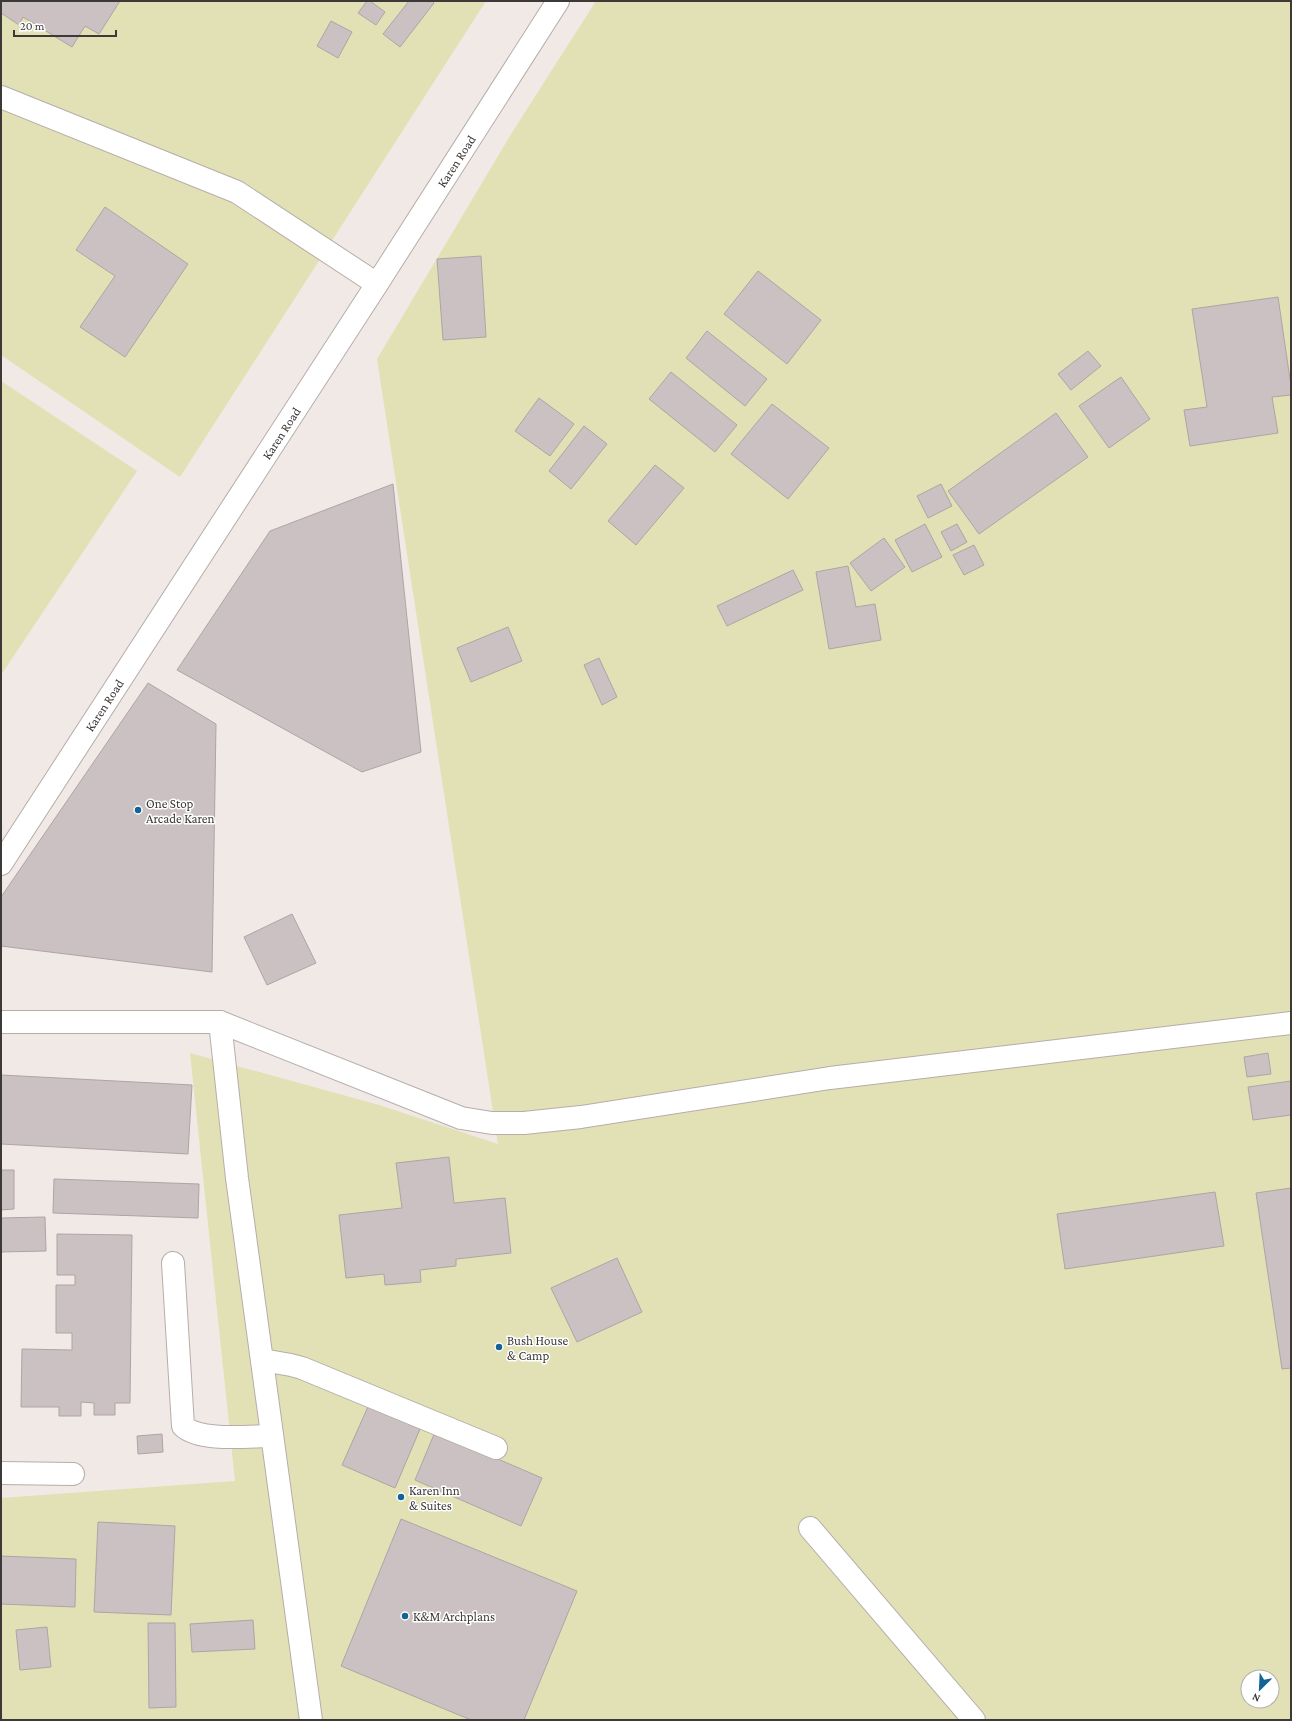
<svg xmlns="http://www.w3.org/2000/svg" width="1292" height="1721" font-family="'Crimson Pro',serif">
<style>
.green{fill:#e2e0b5;fill-rule:evenodd}
.building{fill:#cbc1c2;stroke:#aea4a5}
.lines{fill:none;stroke-linecap:round;stroke-linejoin:round}
.minor-casing{stroke:#b6adaa;stroke-width:24}
.minor{stroke:#fff;stroke-width:22}
.poi-dot{fill:#136496;stroke:#fff;stroke-width:1.5}
.labels{text-anchor:middle;stroke-width:3;stroke-linejoin:round;paint-order:stroke}
.street-label{font-size:13px;fill:#3c3937;stroke:#fff}
.poi-label{font-size:13px;fill:#3c3937;stroke:#fff;text-anchor:start}
</style>
<rect width="100%" height="100%" fill="#f1e9e5"/>
<g class="green">
<path d="M1,1H486L180,477L1,355Z"/>
<path d="M596,1H1291V1720H1V1498L235,1481L190,1053L379,1105L498,1144L377,359L513,131ZM1248,1677H1272V1701H1248Z"/>
<path d="M1,381L137,471L1,675Z"/>
</g>
<g class="building">
<path d="M1,1H120L99,34L85,26L72,47L23,17L19,25L1,13Z"/>
<path d="M367,1H370L385,12L376,25L358,13Z"/>
<path d="M409,1H432L434,3L400,47L383,34Z"/>
<path d="M331,21L352,32L338,58L317,46Z"/>
<path d="M105,207L188,264L125,357L80,327L115,276L76,250Z"/>
<path d="M481,256L486,337L443,340L437,259Z"/>
<path d="M758,271L821,320L787,364L724,314Z"/>
<path d="M1278,297L1291,386V395L1272,397L1278,433L1190,446L1184,410L1207,407L1192,309Z"/>
<path d="M707,331L767,379L745,406L686,358Z"/>
<path d="M1088,351L1101,366L1071,390L1058,374Z"/>
<path d="M671,372L737,425L715,452L649,399Z"/>
<path d="M1121,377L1150,419L1109,448L1079,406Z"/>
<path d="M539,398L574,424L550,456L515,431Z"/>
<path d="M772,404L829,448L788,499L731,454Z"/>
<path d="M1056,413L1088,457L979,534L948,491Z"/>
<path d="M584,426L607,444L571,489L549,471Z"/>
<path d="M655,465L684,488L636,545L608,521Z"/>
<path d="M393,484L421,752L362,772L177,670L270,531Z"/>
<path d="M941,484L952,506L928,518L917,496Z"/>
<path d="M925,524L942,557L912,572L895,540Z"/>
<path d="M957,524L967,542L951,551L941,532Z"/>
<path d="M884,538L905,567L871,591L850,563Z"/>
<path d="M974,545L984,565L964,575L953,555Z"/>
<path d="M848,566L856,607L875,604L881,640L829,649L816,572Z"/>
<path d="M793,570L803,590L727,626L717,606Z"/>
<path d="M508,627L522,661L471,682L457,648Z"/>
<path d="M599,658L617,697L602,705L584,665Z"/>
<path d="M148,683L216,724L212,972L1,946V897Z"/>
<path d="M292,914L316,963L267,985L244,937Z"/>
<path d="M1268,1053L1271,1074L1247,1077L1244,1057Z"/>
<path d="M1,1075L192,1085L188,1154L1,1144Z"/>
<path d="M1291,1081V1115L1253,1120L1248,1087Z"/>
<path d="M449,1157L454,1203L505,1198L511,1253L456,1259V1266L420,1270L421,1282L385,1285L384,1274L346,1278L339,1215L402,1208L396,1163Z"/>
<path d="M1,1170H14V1209L1,1210Z"/>
<path d="M54,1179L199,1184L198,1218L53,1213Z"/>
<path d="M1291,1188V1368L1282,1369L1256,1193Z"/>
<path d="M1215,1192L1224,1246L1065,1269L1057,1214Z"/>
<path d="M45,1217L46,1251L1,1252V1218Z"/>
<path d="M57,1234L132,1235L130,1403H115V1415H94V1403L81,1402V1416H59V1407H21L22,1349L72,1350V1333H56V1285H75V1275H57Z"/>
<path d="M617,1258L642,1312L577,1342L551,1288Z"/>
<path d="M371,1400L423,1422L395,1488L342,1465Z"/>
<path d="M435,1432L542,1478L521,1526L415,1480Z"/>
<path d="M162,1434L163,1452L138,1454L137,1436Z"/>
<path d="M401,1519L577,1591L524,1720H471L341,1666Z"/>
<path d="M98,1522L175,1526L171,1615L94,1612Z"/>
<path d="M1,1556L76,1559L75,1607L1,1604Z"/>
<path d="M253,1620L255,1649L192,1652L190,1624Z"/>
<path d="M148,1623H175L176,1707L149,1708Z"/>
<path d="M47,1627L51,1667L20,1670L16,1630Z"/>
</g>
<g class="lines">
<defs>
<g id="minor">
<path d="M1,97L237,192L377,284"/>
<path d="M1,864L377,284L558,1"/>
<path d="M1,1022H220L461,1118L492,1123H524L581,1117L830,1078L1291,1023"/>
<path d="M220,1022L237,1178L311,1720"/>
<path d="M173,1263L183,1426C200,1442 249,1436 272,1436"/>
<path d="M262,1360L291,1365L302,1368L496,1448"/>
<path d="M1,1473L73,1474"/>
<path d="M810,1528L974,1720"/>
</g>
</defs>
<use href="#minor" class="minor-casing"/>
<use href="#minor" class="minor"/>
</g>
<g class="poi-dot">
<circle cx="138" cy="810" r="4"/>
<circle cx="499" cy="1347" r="4"/>
<circle cx="401" cy="1497" r="4"/>
<circle cx="405" cy="1616" r="4"/>
</g>
<g class="labels">
<g class="street-label">
<text transform="translate(456 161) rotate(-57)" y="5">Karen Road</text>
<text transform="translate(281 433) rotate(-57)" y="5">Karen Road</text>
<text transform="translate(104 705) rotate(-57)" y="5">Karen Road</text>
</g>
<g class="poi-label">
<text x="146" y="808">One Stop<tspan x="146" dy="15">Arcade Karen</tspan></text>
<text x="507" y="1345">Bush House<tspan x="507" dy="15">&amp; Camp</tspan></text>
<text x="409" y="1495">Karen Inn<tspan x="409" dy="15">&amp; Suites</tspan></text>
<text x="413" y="1621">K&amp;M Archplans</text>
</g>
</g>
<rect width="1292" height="1721" fill="none" stroke="#3c3937" stroke-width="4"/>
<g transform="translate(1260 1689) rotate(204)"><circle r="19" fill="#ffffff" stroke="#b1b0af"/>
<path d="M0-3L7 15L0 10L-7 15Z" fill="#136496"/>
<text y="-6" font-size="11" font-weight="bold" text-anchor="middle" fill="#3c3937">N</text>
</g>
<path d="M14 30v6h102v-6" fill="none" stroke="#3c3937" stroke-width="2"/>
<text x="20" y="30" font-size="12" fill="#3c3937" stroke="#ffffff" stroke-width="3" paint-order="stroke">20 m</text>
</svg>
